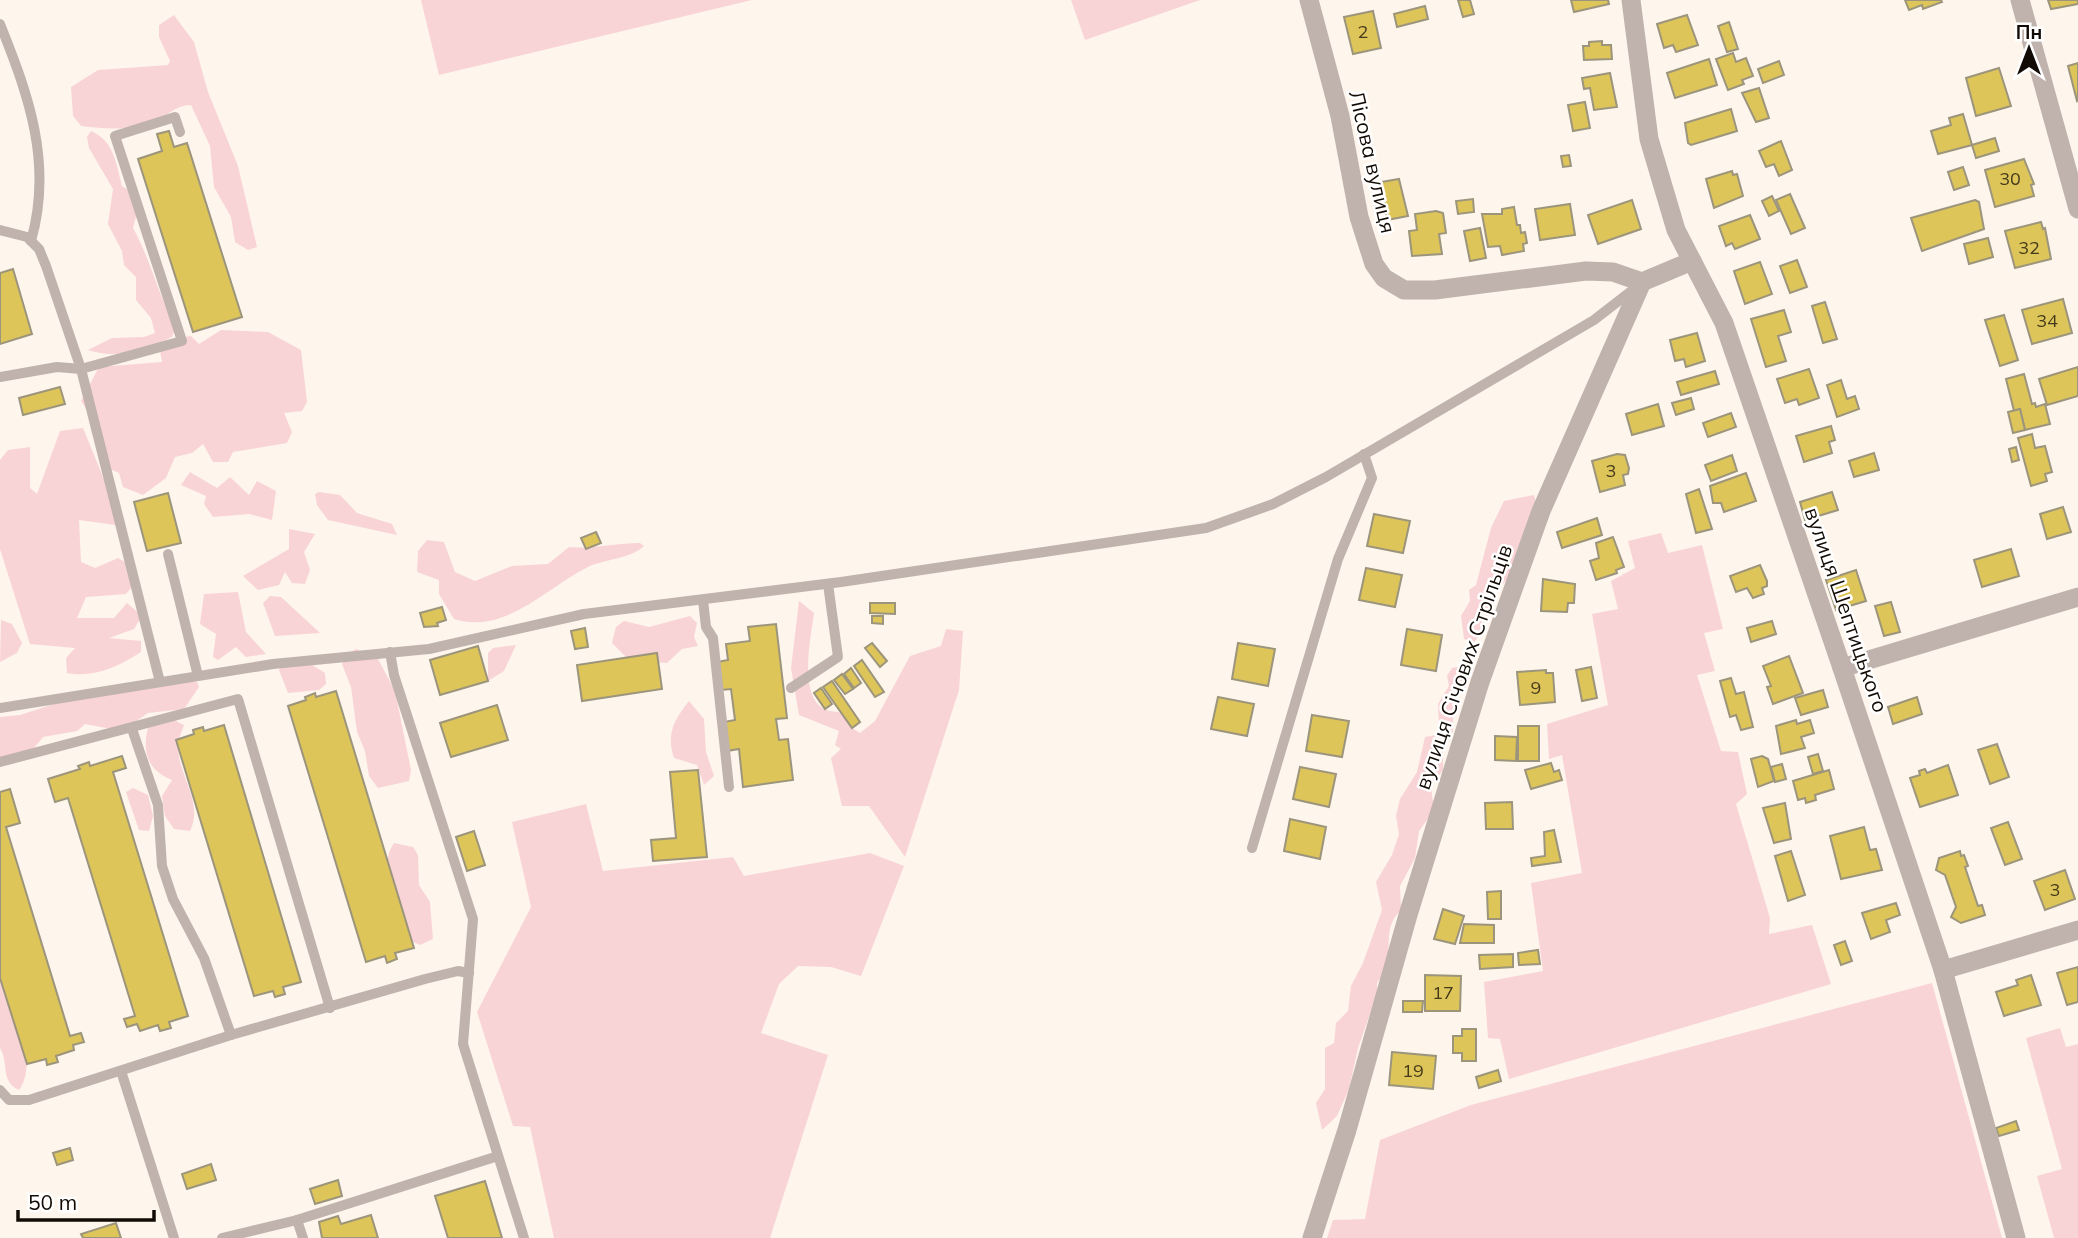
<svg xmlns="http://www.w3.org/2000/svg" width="2078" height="1238" font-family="Mulish,sans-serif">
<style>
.green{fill:#f9d4d7}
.building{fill:#dec55a;stroke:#9c957c;stroke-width:2}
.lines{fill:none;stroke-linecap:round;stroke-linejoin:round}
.lane{stroke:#c0b3ae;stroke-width:10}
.street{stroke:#c0b3ae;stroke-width:19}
.labels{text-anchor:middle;stroke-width:5;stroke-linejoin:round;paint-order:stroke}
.number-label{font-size:18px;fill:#453a1a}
.street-label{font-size:21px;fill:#120b05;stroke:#fff}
</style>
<rect width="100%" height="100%" fill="#fef5ec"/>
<g class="green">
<path d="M421,0H752L439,75Z"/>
<path d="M1071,0H1200L1085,40Z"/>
<path d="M174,15L194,42L208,92L238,166L257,247L248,250L235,242L231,217L214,187L210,146L191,105C175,105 167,117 152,122C128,131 106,129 81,126L73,116L71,87L98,70L168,65L170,61L159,37V25Z"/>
<path d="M91,131C114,141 116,163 122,186L136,195L140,202L133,228C151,260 157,294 176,326L172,337C145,350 117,360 88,350L112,338L144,337L155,333L151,318L136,300V277L124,265L122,251L108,224L113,189L89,148L87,137Z"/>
<path d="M221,330L268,332L301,350L307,402L302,411L284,413L292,432L287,443L233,452L228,462H213L203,444L192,453L175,457L166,478L143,495L123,487L119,473L103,466L92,417L81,401L99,367L162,362L160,350L180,338L191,336L199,344Z"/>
<path d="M83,428L123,526L79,520L81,562L95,568L118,558L132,566L136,582L126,594L86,597L77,618H114L127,603L142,616L134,629L109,638L141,641V652C118,667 94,678 67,673L66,658L75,648L30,644L0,549V460L8,450L30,447V488L37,494L60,431Z"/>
<path d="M190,472L217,488L230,477L249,495L257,481L276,491L272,520L249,514L213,517L204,504L206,496L181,485Z"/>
<path d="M319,492L340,495L357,513L392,524L397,535L328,520L317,505L315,494Z"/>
<path d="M1534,495L1537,506L1507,580L1494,592C1493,608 1485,631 1474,642L1464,639L1461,616L1470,601L1469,590L1476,585L1491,528L1504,501Z"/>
<path d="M289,529L315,534L304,552L310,570L305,584L292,583L285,572L279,585L258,590L243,576L289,549Z"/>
<path d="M1661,533L1668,553L1702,545L1723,629L1704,633L1715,671L1697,675L1721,751L1738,752L1747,794L1736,804L1770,918L1769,934L1812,925L1831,984L1509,1079L1500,1039L1488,1038L1484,982L1543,971L1531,883L1582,873L1562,755L1549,759L1547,724L1608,705L1592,614L1618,609L1611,581L1635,568L1628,541Z"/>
<path d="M427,540L444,542L455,572L475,581L512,566L548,564L569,547C594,549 615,543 640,543L644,546C631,559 604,559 588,567C546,588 505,635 454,619L439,594V580L417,572L418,551Z"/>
<path d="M238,592L246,632L266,654L246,657L236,647L218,660L213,657L216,634L200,624L204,594Z"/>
<path d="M270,596L281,597L320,633L275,636L263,603Z"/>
<path d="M799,601L814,613C811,637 798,695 824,709C830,712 839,712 846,713L852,728L860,733L875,721L910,656L941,646L946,629L963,631L959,690L905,857L869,806H842L831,758L841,749L835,745L839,731L799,715L791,668Z"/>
<path d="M690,616L697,623L694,637L698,646L682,649L667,663L629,660L612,643L616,627L624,621L649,627Z"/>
<path d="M1,620L12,624L22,643L17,653L0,662Z"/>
<path d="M516,645L504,671L488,681V653L493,648Z"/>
<path d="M356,649L377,657L395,691L411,770L409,781L378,788L369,776L365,751L357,732L351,687L342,664L346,654Z"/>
<path d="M301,658L325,673L326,684L319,690L288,693L279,670L285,659Z"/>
<path d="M1467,665L1471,672L1467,686L1453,701V731L1443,751V770L1431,787L1434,810L1419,831L1415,858L1400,886L1401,910C1378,931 1399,955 1377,983V994L1358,1048L1349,1089L1337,1116L1322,1130L1316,1103L1325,1089V1048L1334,1043L1336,1023L1348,1011L1351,986L1363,963L1382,910L1376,882L1392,855L1399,834L1396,816L1400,799L1417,772L1425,737L1436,735L1439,725L1438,704L1449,686L1447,676L1452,668Z"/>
<path d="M185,680L197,682L199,687L184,709L148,713L122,731L85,724L77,731L43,737L30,753L0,761V717L20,715L72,698Z"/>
<path d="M689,701L704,719L706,752L714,776L704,785L697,765L674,758C666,734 674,720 689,701Z"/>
<path d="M164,715L184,725C182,731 178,739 178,746C178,776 204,802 190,831L174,829L165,816L162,796L172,780C145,769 142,750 149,723Z"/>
<path d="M133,788L148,795L153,816L149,831L139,830L126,792Z"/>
<path d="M586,804L603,871L733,857L744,876L870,853L904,866L861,976L831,967L798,966L779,984L761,1033L828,1055L770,1238H554L530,1127L513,1126L477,1012L531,907L512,822Z"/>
<path d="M394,843L413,847L418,855L419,885L430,902L433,939L420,945L404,938C397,910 376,868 394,843Z"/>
<path d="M0,973C12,1003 40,1061 19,1090C0,1082 9,1062 0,1048Z"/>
<path d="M1932,983L2002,1238H1327L1333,1220L1365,1219L1380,1140L1471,1105Z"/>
<path d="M2060,1028L2066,1047L2078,1044V1238H2054L2037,1176L2062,1169L2026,1038Z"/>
</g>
<g class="building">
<path d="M1458,0H1470L1474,14L1463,17Z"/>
<path d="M1571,0H1608L1609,4L1574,12Z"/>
<path d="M1905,0H1941L1942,2L1923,9L1922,5L1909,10Z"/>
<path d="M2048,0H2078V4L2051,9Z"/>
<path d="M1425,6L1428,19L1397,27L1394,14Z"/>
<path d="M1373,11L1381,48L1353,54L1344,17Z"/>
<path d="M1687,15L1698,45L1676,52L1673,45L1664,48L1657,24Z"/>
<path d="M1729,22L1738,49L1727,52L1718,26Z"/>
<path d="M1602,41V45H1611L1612,59L1584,60L1583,46H1589V42Z"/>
<path d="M1733,53L1736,62L1746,58L1753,76L1742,80L1744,84L1728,90L1716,59Z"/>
<path d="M1709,59L1717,85L1675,98L1667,73Z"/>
<path d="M1779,61L1784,75L1763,83L1758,69Z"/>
<path d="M2078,63V100L2077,101L2068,66Z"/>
<path d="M1999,68L2011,106L1976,116L1966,78Z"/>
<path d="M1610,73L1617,107L1594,110L1590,88L1584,89L1582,78Z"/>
<path d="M1759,88L1769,118L1756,122L1742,93Z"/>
<path d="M1585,102L1590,128L1573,131L1568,105Z"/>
<path d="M1731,109L1737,131L1691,145L1688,143L1685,123Z"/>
<path d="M1963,114L1972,145L1938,154L1931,131L1951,125L1949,118Z"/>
<path d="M169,131L174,147L187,143L242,317L193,332L138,159L162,151L157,134Z"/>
<path d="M1995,138L1999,151L1976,158L1972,145Z"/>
<path d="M1781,141L1792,170L1779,176L1774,164L1766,167L1759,151Z"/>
<path d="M1569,155L1571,166L1563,167L1561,156Z"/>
<path d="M2024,159L2034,184L2031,185L2034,196L1995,207L1985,170Z"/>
<path d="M1963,167L1969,185L1954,190L1948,172Z"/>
<path d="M1732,171L1733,175L1737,174L1743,196L1714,208L1706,179Z"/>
<path d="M1399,179L1408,216L1387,220L1381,182Z"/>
<path d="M1790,194L1805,228L1791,234L1776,200Z"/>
<path d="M1772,196L1779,211L1769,216L1762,201Z"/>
<path d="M1473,199L1474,212L1458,214L1456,201Z"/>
<path d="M1632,200L1641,229L1598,244L1588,215Z"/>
<path d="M1975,200L1979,202L1984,229L1922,251L1911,218Z"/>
<path d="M1570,204L1575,235L1540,240L1535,209Z"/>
<path d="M1514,207L1517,225H1520L1521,233L1525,232L1527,243L1523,244L1524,251L1502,255L1500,246L1488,247L1482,214H1502V209Z"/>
<path d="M1436,211L1443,213L1446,233L1439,234L1442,254L1412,256L1409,231L1417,230L1415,214Z"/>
<path d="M1750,215L1760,239L1735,249L1732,243L1726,246L1719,226Z"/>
<path d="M2041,222L2043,229L2045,228L2051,259L2015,268L2005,231Z"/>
<path d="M1480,228L1486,258L1470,261L1464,231Z"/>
<path d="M1988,238L1993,257L1969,264L1964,244Z"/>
<path d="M1797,260L1807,287L1790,293L1780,266Z"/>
<path d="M1760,262L1772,294L1745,304L1734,271Z"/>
<path d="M13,269L32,334L0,344V273Z"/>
<path d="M2063,299L2072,333L2032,344L2022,310Z"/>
<path d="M1825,302L1837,339L1823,343L1812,306Z"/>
<path d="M1784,310L1791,332L1778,336L1786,361L1766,367L1751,319Z"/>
<path d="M2004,315L2018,360L2000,366L1985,320Z"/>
<path d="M1697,333L1705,361L1686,367L1684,359L1675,361L1670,340Z"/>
<path d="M2078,367V396L2047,405L2039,379Z"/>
<path d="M1809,369L1819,398L1799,405L1797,399L1785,403L1777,379Z"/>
<path d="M1715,371L1719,384L1681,395L1677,382Z"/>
<path d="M2024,374L2032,404L2035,403L2036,407L2045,404L2050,424L2025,430L2020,409L2014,411L2006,379Z"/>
<path d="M1841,380L1847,399L1855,396L1859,409L1837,417L1827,385Z"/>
<path d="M60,387L65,404L23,415L19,398Z"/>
<path d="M1691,398L1694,409L1676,415L1672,403Z"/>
<path d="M1658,404L1664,426L1632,435L1626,414Z"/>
<path d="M2020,409L2025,430L2013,433L2008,412Z"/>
<path d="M1731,413L1736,427L1708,437L1703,423Z"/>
<path d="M1831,426L1835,440L1829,442L1832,453L1804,462L1796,436Z"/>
<path d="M2032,434L2035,448L2045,446L2052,472L2045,474L2047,481L2031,486L2018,438Z"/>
<path d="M2016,447L2019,460L2012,462L2009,449Z"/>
<path d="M1874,453L1879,470L1854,477L1849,461Z"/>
<path d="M1617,454L1625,455L1629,468L1628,474L1623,475L1625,485L1600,492L1592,461Z"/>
<path d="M1732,455L1737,471L1711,481L1705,465Z"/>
<path d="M1746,473L1756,501L1724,512L1721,503H1713L1710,486Z"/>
<path d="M1699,489L1712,529L1696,533L1686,494Z"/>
<path d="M1832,492L1838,510L1805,520L1800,502Z"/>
<path d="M168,493L181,543L147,551L134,502Z"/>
<path d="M2063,507L2071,532L2047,539L2040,514Z"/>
<path d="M1374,514L1410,521L1403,553L1367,546Z"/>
<path d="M1597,518L1602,535L1562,548L1557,532Z"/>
<path d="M596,532L601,543L586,549L581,538Z"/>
<path d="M1613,537L1624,567L1616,570L1617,573L1596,580L1590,561L1599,558L1596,543Z"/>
<path d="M2011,549L2019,576L1982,587L1974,560Z"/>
<path d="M1760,565L1767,581V586L1762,588L1764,594L1753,598L1747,588L1736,592L1730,576Z"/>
<path d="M1366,568L1402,575L1395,607L1359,600Z"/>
<path d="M1856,570L1866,601L1836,610L1826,580Z"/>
<path d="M1543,579L1575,584L1574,603H1568L1567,612L1541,611Z"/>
<path d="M1891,602L1900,632L1884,636L1875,606Z"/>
<path d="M870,603H895V614L870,613Z"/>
<path d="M442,607L446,620L437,623L438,626L424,627L420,613Z"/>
<path d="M872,616H883V624L872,623Z"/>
<path d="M1772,621L1776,634L1751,642L1747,628Z"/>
<path d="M776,624L787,718L776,719L779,740L788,739L793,780L743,787L739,749L727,751L724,722L735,720L731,689L721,690L717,662L728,660L726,644L750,641L748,627Z"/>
<path d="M585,628L588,647L575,649L571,631Z"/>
<path d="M1407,629L1442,635L1436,671L1401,665Z"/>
<path d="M872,643L887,661L880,667L865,648Z"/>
<path d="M1238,643L1275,649L1268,686L1232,679Z"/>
<path d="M478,646L488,681L440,695L430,660Z"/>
<path d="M657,653L662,689L582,701L577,665Z"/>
<path d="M1789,656L1803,693L1773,704L1767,687L1771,686L1763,666Z"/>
<path d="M862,660L884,692L875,697L854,666Z"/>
<path d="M1591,667L1597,698L1582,701L1576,670Z"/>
<path d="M851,668L861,683L854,688L844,674Z"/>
<path d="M1546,670V673H1553L1555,702L1520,705L1517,672Z"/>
<path d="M842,674L853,689L845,694L834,680Z"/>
<path d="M1731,678L1736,694L1744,692L1753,727L1741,730L1736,715L1730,717L1720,681Z"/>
<path d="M832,681L860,722L852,728L823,687Z"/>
<path d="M821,688L832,704L825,709L814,693Z"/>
<path d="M1823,690L1828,707L1801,715L1795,698Z"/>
<path d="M336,691L414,948L395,953L397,959L387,963L385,956L366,962L288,706L306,700L305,697L315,693L316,697Z"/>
<path d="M1218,697L1254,704L1247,736L1211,729Z"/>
<path d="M1917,697L1922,714L1893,724L1888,707Z"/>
<path d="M497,705L508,740L451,757L440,723Z"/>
<path d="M1312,715L1349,721L1342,757L1306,751Z"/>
<path d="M1796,720L1797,724L1810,720L1814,733L1801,737L1805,748L1781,754L1776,726Z"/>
<path d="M224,725L301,982L283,987L285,994L275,997L273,991L254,996L176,740L194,734L193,730L203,727L204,731Z"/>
<rect x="1518" y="726" width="21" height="35"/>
<path d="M1495,736L1517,737L1516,761L1495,760Z"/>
<path d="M1997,744L2009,777L1990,784L1978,750Z"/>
<path d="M1818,754L1823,771L1813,774L1808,757Z"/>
<path d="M122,756L126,768L113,772L188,1016L169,1022L171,1028L160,1031L158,1025L140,1031L137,1024L127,1027L124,1019L135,1016L68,798L55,802L48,779L80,769L78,766L89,762L90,766Z"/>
<path d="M1762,756L1768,759L1774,781L1758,787L1751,759Z"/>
<path d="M1551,763L1554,772L1559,770L1562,780L1531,789L1525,770Z"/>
<path d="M1782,764L1786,779L1775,782L1771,767Z"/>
<path d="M1948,765L1958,795L1920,807L1910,778L1920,775L1919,771L1925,769L1927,773Z"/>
<path d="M1300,767L1336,774L1329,807L1293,799Z"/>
<path d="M698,770L707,857L653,861L651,840L676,838L670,772Z"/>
<path d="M1829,770L1834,789L1815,795L1816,800L1806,803L1805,798L1798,800L1793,781Z"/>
<path d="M10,789L20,823L6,827L70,1036L81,1033L84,1042L73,1045L74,1050L56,1056L58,1062L47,1065L46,1059L27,1064L0,978V792Z"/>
<path d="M1512,802L1513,829H1486L1485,803Z"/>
<path d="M1785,803L1791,839L1774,843L1763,808Z"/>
<path d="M1290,819L1326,827L1320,859L1284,851Z"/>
<path d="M2008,822L2022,859L2005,865L1991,828Z"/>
<path d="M1864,827L1870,850L1876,849L1882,870L1841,879L1830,836Z"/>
<path d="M1554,830L1561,862L1532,866L1531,858L1545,856L1544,832Z"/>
<path d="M474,831L485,865L467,871L456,837Z"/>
<path d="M1791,851L1805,895L1788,901L1775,856Z"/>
<path d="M1960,851L1961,856L1964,855L1968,866L1965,867L1978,906L1982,905L1985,915L1961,923L1951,917L1956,907L1945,875L1936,870L1939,858Z"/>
<path d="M2065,870L2075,899L2045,910L2034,881Z"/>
<path d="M1501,891V919H1488L1487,892Z"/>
<path d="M1896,903L1900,915L1886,920L1890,932L1871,939L1862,913Z"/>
<path d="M1443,909L1464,916L1455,944L1434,939Z"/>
<path d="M1464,924L1494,925V943H1460Z"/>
<path d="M1845,941L1852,961L1841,965L1834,945Z"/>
<path d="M1538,950L1540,964L1519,965L1518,953Z"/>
<path d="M1513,954V967L1480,969L1479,955Z"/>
<path d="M2078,967V1002L2067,1005L2057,973Z"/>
<path d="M1425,975L1461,976L1460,1011H1425Z"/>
<path d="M2031,975L2041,1005L2004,1016L1996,992L2018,985L2016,980Z"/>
<path d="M1403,1001H1423L1422,1012H1403Z"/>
<path d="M1462,1029H1476V1061H1462V1053H1453V1036H1462Z"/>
<path d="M1392,1052L1436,1056L1433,1089L1389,1085Z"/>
<path d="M1498,1070L1501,1081L1479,1088L1476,1077Z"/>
<path d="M2016,1121L2019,1130L1999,1136L1996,1128Z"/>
<path d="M70,1148L73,1160L57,1165L53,1153Z"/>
<path d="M211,1164L216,1180L187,1189L182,1174Z"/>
<path d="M338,1180L342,1196L315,1204L310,1189Z"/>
<path d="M485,1181L502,1238H448L435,1196Z"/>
<path d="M371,1215L378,1238H322L319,1222L338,1216L341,1224Z"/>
<path d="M116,1223L121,1238H83L81,1234Z"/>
</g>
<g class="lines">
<g class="lane">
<path d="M0,24C29,96 53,164 31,241"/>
<path d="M0,230L27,237L39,249L46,266L81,369L160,682"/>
<path d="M0,377L57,367L81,369L182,341L115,136L175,117L180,132"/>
<path d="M168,554L198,676"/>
<path d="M703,600L706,627L713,638L729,787"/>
<path d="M390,652L394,675L473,919L463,1044L524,1238"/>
<path d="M791,688L838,657L828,584"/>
<path d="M0,708L273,664L429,649L584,614L841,582L1206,528L1273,504L1326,477L1594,320L1634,289"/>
<path d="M132,729L158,805L162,866L173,899L204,958L231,1035"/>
<path d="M0,762L238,699L330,1008"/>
<path d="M1252,848L1338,559L1372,478L1364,454"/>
<path d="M121,1071L174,1238"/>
<path d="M0,1090L9,1100H29L231,1035L425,979L458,971L469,973"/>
<path d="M297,1220L303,1238"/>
<path d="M222,1238L297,1220L498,1156"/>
</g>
<g class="street">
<path d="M1309,0L1340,116L1359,217L1374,264L1384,278L1404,290H1435L1586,271L1613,272L1642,282"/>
<path d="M1631,0L1649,139L1676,230L1724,323L1842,668L1943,970L2016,1238"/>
<path d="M2020,0L2078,209"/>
<path d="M1842,668L2078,597"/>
<path d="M1943,970L2078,930"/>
<path d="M1312,1238L1347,1130L1408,915L1480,682L1541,511L1642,282L1692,261"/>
</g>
</g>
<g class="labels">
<g class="number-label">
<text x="1363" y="38">2</text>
<text x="2010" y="185">30</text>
<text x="2029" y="254">32</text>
<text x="2047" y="327">34</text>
<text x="1611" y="477">3</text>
<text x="1536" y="694">9</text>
<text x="2055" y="896">3</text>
<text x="1443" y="999">17</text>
<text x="1413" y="1077">19</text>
</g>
<g class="street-label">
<text transform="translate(1372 162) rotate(77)" y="7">Лісова вулиця</text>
<text transform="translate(1846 610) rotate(71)" y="7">вулиця Шептицького</text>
<text transform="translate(1464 667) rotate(-71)" y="7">вулиця Січових Стрільців</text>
</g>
</g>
<g transform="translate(2029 49)" stroke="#ffffff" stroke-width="5" paint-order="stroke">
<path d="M0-5L12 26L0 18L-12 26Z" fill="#120b05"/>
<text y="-10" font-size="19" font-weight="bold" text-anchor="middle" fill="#120b05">Пн</text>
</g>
<path d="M18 1210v10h136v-10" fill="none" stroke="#120b05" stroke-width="3.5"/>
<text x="28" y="1210" font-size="21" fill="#120b05" stroke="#ffffff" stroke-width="5" paint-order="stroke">50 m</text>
</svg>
